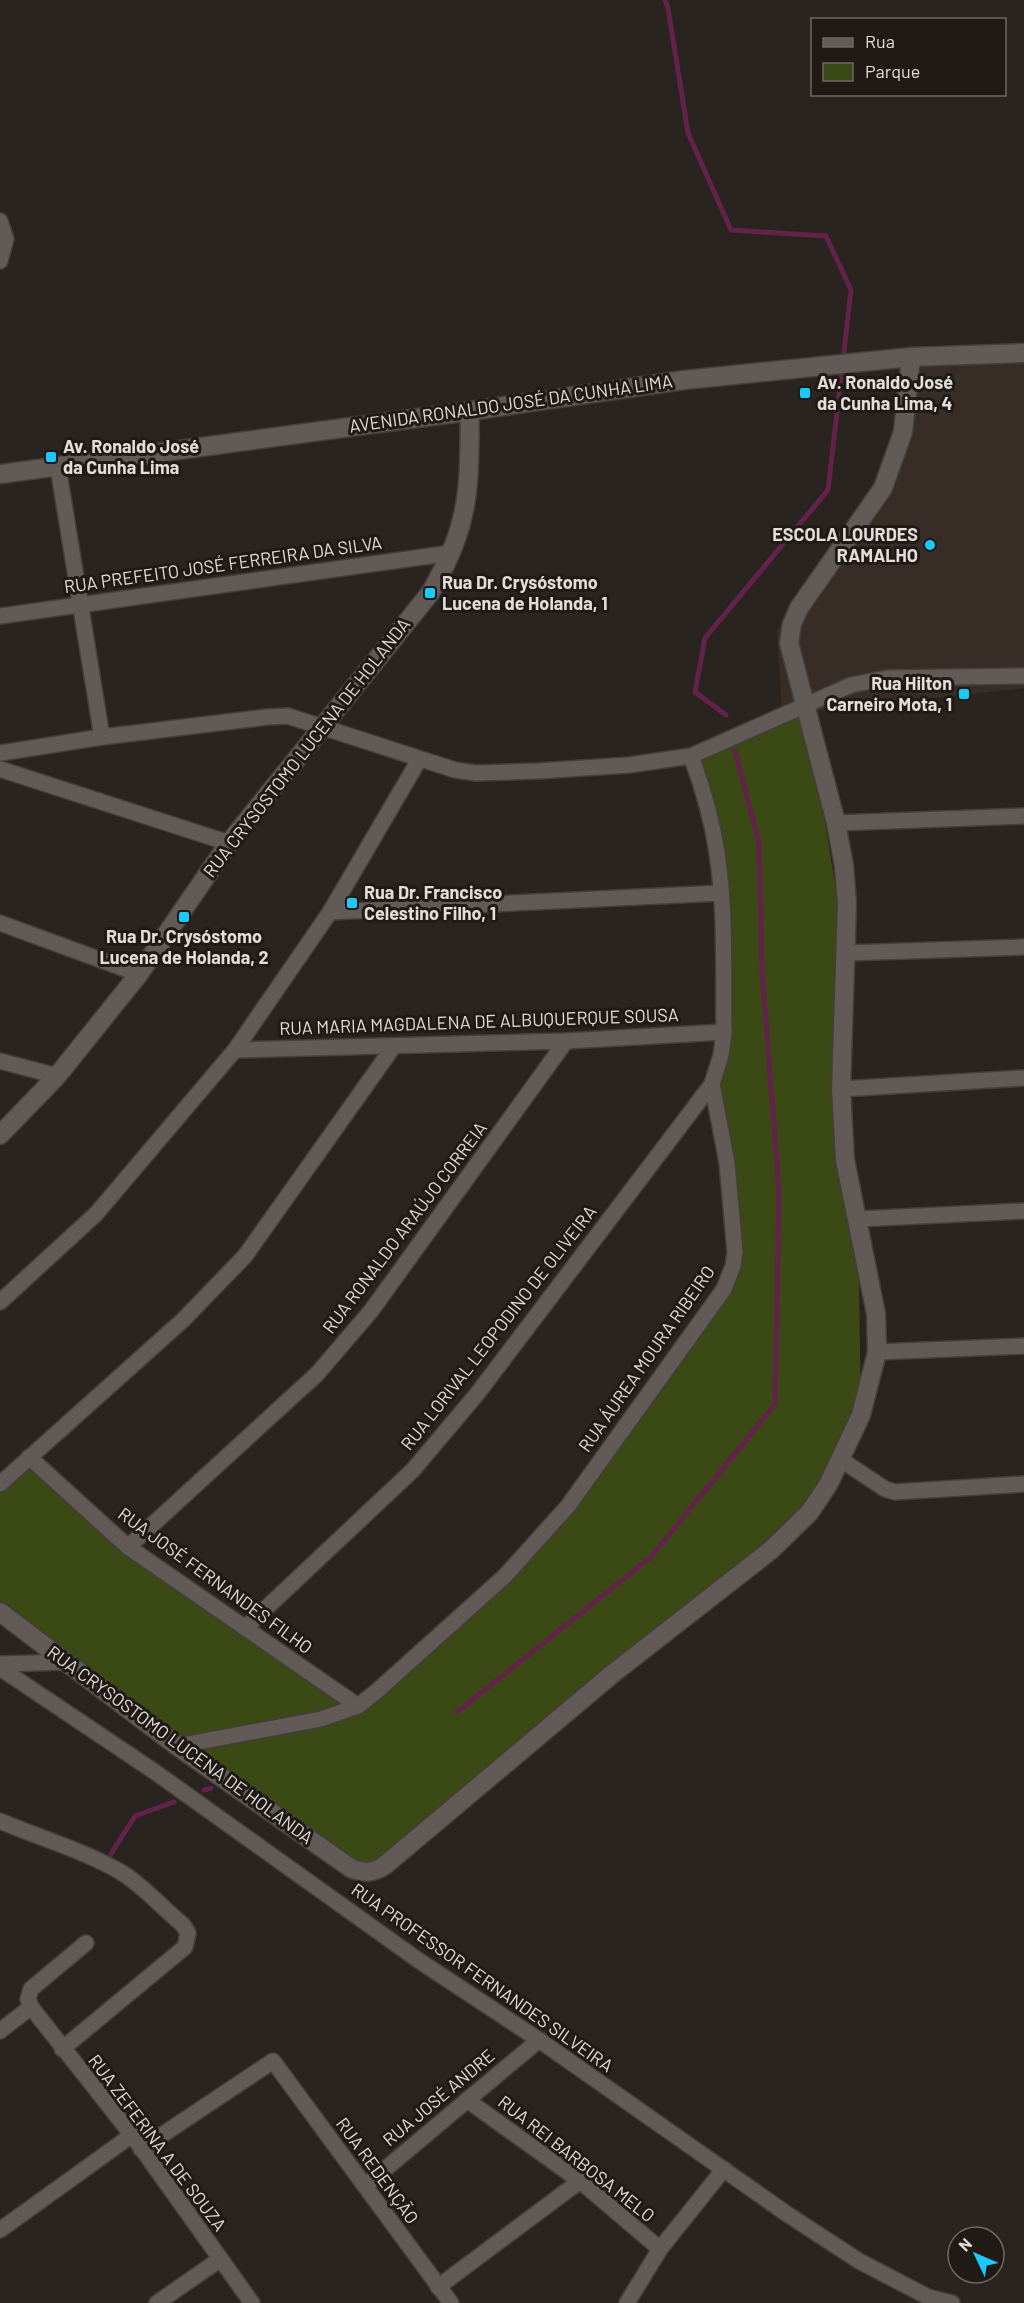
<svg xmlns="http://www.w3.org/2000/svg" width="1024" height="2303" font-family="Barlow,sans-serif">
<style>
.built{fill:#372d26}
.green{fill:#3b4915}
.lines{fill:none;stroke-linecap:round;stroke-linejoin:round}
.stream{stroke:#63224a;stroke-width:5}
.street-casing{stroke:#443f3c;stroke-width:18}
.secondary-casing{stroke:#443f3c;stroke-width:21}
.street{stroke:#615a56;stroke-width:15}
.secondary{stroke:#615a56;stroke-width:18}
.poi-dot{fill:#1acafc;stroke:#201a17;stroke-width:2}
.labels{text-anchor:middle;stroke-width:6;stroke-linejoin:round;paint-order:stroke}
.poi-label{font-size:18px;font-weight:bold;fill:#e1dddb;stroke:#201a17;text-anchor:start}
.street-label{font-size:18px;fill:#e1dddb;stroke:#201a17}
</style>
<rect width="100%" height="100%" fill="#292420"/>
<path class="built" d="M1024,353V688L782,715L777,631L894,460L911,357Z"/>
<path class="green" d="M806,704L846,953L841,1089L858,1219L861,1415L783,1538L362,1872L0,1611V1484L29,1457L128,1547L354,1703L377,1691L568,1506L724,1289L734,1252L712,1084L724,1032L721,893L691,756Z"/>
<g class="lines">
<g class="stream">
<path d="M665,0L668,8L688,133L731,230L826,236L851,290L828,490L705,638L695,692L726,715"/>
<path d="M457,1712L651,1557L775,1404L779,1190L762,971L759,843L735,751"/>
<path d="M204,1790L211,1788"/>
<path d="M111,1854L135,1816L174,1802"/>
</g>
<defs>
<g id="street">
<path d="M0,221L6,239L0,261"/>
<path d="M58,467L102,737"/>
<path d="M0,616L451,553"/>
<path d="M0,753L102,737L267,717L288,716L455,770L476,773L538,771L629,765L691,756L851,685L887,678L1024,676"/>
<path d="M0,769L229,843"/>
<path d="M836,823L1024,816"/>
<path d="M330,912L721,893"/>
<path d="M0,923L139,974"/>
<path d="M846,953L1024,947"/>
<path d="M235,1050L566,1041L724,1032"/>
<path d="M0,1061L57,1076"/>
<path d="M841,1089L1024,1078"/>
<path d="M858,1219L1024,1211"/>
<path d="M0,1302L96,1214L235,1050L330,912L419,760"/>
<path d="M877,1352L1024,1346"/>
<path d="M29,1457L128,1547L358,1706"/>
<path d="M840,1459L885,1489L895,1492L1024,1484"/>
<path d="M0,1484L183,1320L245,1256L394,1046"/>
<path d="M128,1547L317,1374L371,1311L566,1041"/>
<path d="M245,1628L413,1470L477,1394L712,1084"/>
<path d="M0,1664L65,1662"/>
<path d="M0,1668L155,1772L418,1960L539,2040L787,2214L859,2261L928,2297L952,2303"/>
<path d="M177,1746L321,1719L358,1706L377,1691L505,1576L568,1506L724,1289L733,1266L735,1252L727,1163L712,1084L721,1055L724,1032C723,973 726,912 717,853C712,820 703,788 691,756"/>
<path d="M0,1821C40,1838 82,1850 119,1871C138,1881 165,1910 183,1925L188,1933L185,1947L62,2049"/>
<path d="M86,1943L31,1989L28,1999L31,2007L132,2135L252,2303"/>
<path d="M0,2031L31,2007"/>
<path d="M467,2100L580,2181L660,2249"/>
<path d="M141,2149L273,2061L451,2303"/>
<path d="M365,2186L539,2040"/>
<path d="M0,2230L132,2135"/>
<path d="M438,2287L580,2181"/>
<path d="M157,2303L219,2260"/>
<path d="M627,2303L660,2249L724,2169"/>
</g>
<g id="secondary">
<path d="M0,474L470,411L684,380L911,357L1024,353"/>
<path d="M0,1135L57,1076L139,974L229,843L431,592C444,568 456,545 462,519C471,484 469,446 470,411"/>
<path d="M0,1612L177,1746L352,1869C365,1873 373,1873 384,1866L611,1675L771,1550L809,1513L820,1497L829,1483L861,1415L877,1352L876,1314L845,1160L841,1089L847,903L844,866L836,823L789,643L792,624L799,608L883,488L903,432L911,357"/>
</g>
</defs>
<use href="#street" class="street-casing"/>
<use href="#secondary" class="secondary-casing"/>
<use href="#street" class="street"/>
<use href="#secondary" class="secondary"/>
</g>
<g class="poi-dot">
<rect x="799" y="387" width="12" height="12" rx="3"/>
<rect x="45" y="451" width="12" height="12" rx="3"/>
<circle cx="930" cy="545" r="6"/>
<rect x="424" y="587" width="12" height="12" rx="3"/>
<rect x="958" y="688" width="12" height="12" rx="3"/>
<rect x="346" y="897" width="12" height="12" rx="3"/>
<rect x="178" y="911" width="12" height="12" rx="3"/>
</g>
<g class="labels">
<g class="poi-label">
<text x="817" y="389">Av. Ronaldo José<tspan x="817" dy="21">da Cunha Lima, 4</tspan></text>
<text x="63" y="453">Av. Ronaldo José<tspan x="63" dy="21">da Cunha Lima</tspan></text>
<text x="918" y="541" text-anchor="end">ESCOLA LOURDES<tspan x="918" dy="21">RAMALHO</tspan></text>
<text x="442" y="589">Rua Dr. Crysóstomo<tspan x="442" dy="21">Lucena de Holanda, 1</tspan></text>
<text x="952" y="690" text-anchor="end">Rua Hilton<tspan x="952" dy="21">Carneiro Mota, 1</tspan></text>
<text x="364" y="899">Rua Dr. Francisco<tspan x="364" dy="21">Celestino Filho, 1</tspan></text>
<text x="184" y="943" text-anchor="middle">Rua Dr. Crysóstomo<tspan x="184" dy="21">Lucena de Holanda, 2</tspan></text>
</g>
<g class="street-label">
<text transform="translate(511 404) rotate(-8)" y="6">AVENIDA RONALDO JOSÉ DA CUNHA LIMA</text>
<text transform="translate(223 565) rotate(-8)" y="6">RUA PREFEITO JOSÉ FERREIRA DA SILVA</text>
<text transform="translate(307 748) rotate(-52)" y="6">RUA CRYSOSTOMO LUCENA DE HOLANDA</text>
<text transform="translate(479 1022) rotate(-2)" y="6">RUA MARIA MAGDALENA DE ALBUQUERQUE SOUSA</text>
<text transform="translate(405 1228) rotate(-53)" y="6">RUA RONALDO ARAÚJO CORREIA</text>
<text transform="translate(499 1328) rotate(-52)" y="6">RUA LORIVAL LEOPODINO DE OLIVEIRA</text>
<text transform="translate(647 1359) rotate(-55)" y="6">RUA ÁUREA MOURA RIBEIRO</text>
<text transform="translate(215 1581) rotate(36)" y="6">RUA JOSÉ FERNANDES FILHO</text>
<text transform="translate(180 1745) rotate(36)" y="6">RUA CRYSOSTOMO LUCENA DE HOLANDA</text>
<text transform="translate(482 1978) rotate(35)" y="6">RUA PROFESSOR FERNANDES SILVEIRA</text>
<text transform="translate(439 2098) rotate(-40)" y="6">RUA JOSÉ ANDRE</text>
<text transform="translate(157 2143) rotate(53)" y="6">RUA ZEFERINA A DE SOUZA</text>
<text transform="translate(576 2159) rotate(38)" y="6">RUA REI BARBOSA MELO</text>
<text transform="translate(377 2171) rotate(54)" y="6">RUA REDENÇÃO</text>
</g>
</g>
<rect x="811" y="18" width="195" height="78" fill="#201a17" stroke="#6d6865" stroke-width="1.5"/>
<rect x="823" y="38" width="30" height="9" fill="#615a56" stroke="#6d6865" stroke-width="1.5"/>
<text x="865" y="48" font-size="18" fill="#e1dddb">Rua</text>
<rect x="823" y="63" width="30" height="18" fill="#3b4915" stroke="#6d6865" stroke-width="1.5"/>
<text x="865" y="78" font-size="18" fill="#e1dddb">Parque</text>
<g transform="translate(976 2255) rotate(314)"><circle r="28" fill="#201a17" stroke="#6d6865" stroke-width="1.5"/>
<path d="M0-4.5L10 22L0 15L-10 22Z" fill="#1acafc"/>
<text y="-9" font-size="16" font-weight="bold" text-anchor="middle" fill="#e1dddb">N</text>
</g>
</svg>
